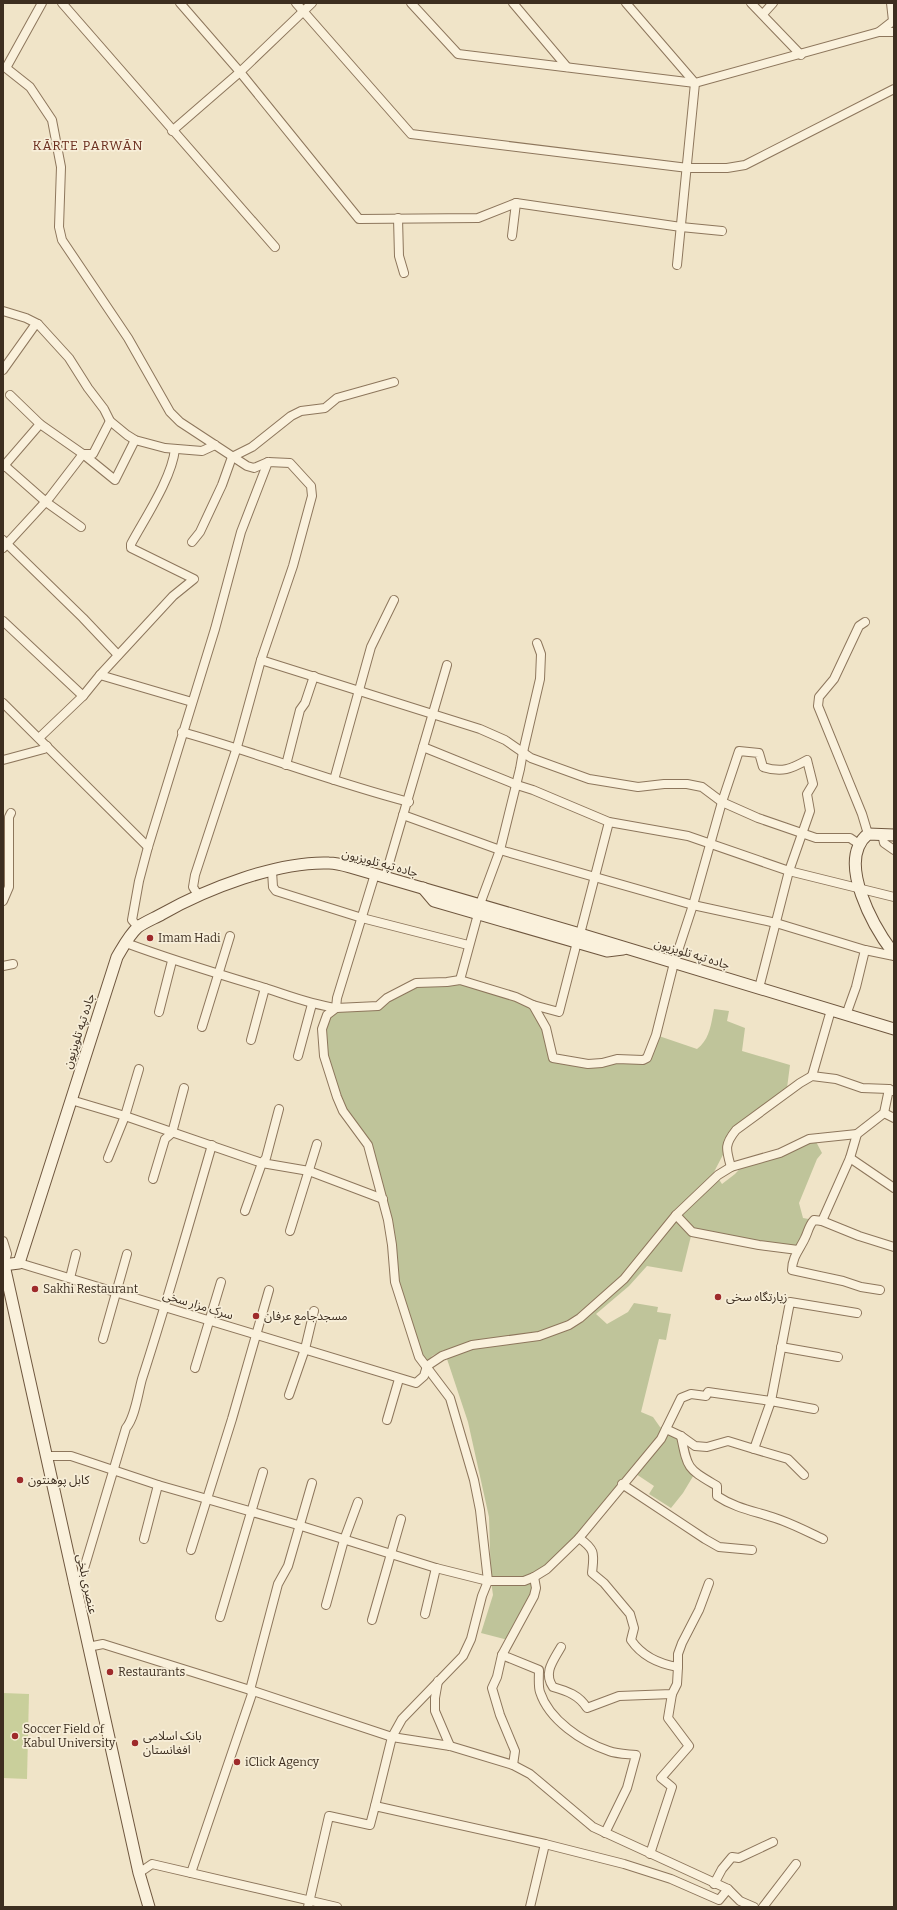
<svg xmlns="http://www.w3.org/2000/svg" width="897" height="1910" font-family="Bitter,'Noto Sans Arabic',serif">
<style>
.green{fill:#c9cf9b}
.cemetery{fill:#bfc49a}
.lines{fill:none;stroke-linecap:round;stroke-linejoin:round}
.street-casing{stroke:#8d765c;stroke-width:10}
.secondary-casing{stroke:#6f573f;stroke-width:13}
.street{stroke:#faf1dc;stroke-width:8}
.secondary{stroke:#faf1dc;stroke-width:11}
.poi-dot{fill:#9e2a2b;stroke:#f7eed8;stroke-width:1.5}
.labels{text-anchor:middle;stroke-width:3.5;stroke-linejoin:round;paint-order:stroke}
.street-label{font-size:12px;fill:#3d2e20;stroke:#f7eed8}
.poi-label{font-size:12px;fill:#3d2e20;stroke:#f7eed8;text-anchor:start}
.neighbourhood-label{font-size:13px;letter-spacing:1px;fill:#6b2e1e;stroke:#f7eed8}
</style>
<rect width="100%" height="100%" fill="#f0e4c8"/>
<path class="green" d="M3,1693L29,1694L27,1779L3,1778Z"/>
<path class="cemetery" d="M460,980L533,1005L553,1058L588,1064L643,1060L656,1035L697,1049C710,1039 711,1024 714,1009L729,1011L727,1021L745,1028L742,1051L790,1065L787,1088L739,1124L714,1172L722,1184L735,1174L748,1160L813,1136L822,1153L817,1159L799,1203L803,1218L814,1220L798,1250L692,1232L682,1272L647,1266L629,1286L596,1314L607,1324L628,1312L634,1303L658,1307L657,1312L671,1314L666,1340L659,1339L641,1412L653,1417L660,1427L683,1438L695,1473L683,1493L671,1508L649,1494L654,1486L633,1472L551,1567L530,1575L533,1591L512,1641L481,1633L493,1595L491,1581L489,1517L468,1422L444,1350L432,1356L427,1366L419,1357L395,1282L392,1245L368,1145L353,1126L324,1056L327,1015L336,1008L378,1006L416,983Z"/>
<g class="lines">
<defs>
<g id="street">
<path d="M42,3L6,68L30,87L52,120L61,167L59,227L62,240L128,338L170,412L180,422L247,466L254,468L268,462"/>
<path d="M62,3L275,247"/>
<path d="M180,3L240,72L359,219L478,218L516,203L681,227L722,231"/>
<path d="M296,3L411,134L688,168H727L745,165L894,89"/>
<path d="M411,3L458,54L695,83L879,32L893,21L891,3"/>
<path d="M513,3L567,67"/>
<path d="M626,3L695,83L677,265"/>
<path d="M751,3L801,55"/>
<path d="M763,14L773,3"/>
<path d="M879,32H894"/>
<path d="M172,131L240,72L312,3"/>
<path d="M398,218L399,256L404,273"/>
<path d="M512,236L516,203"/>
<path d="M3,311L26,318L38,324"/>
<path d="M3,370L35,325L38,324L69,358L88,388L104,409L110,421L127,435L135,440L165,448L202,451L215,445"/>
<path d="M40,424L83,454L115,480L135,440"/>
<path d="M4,465L46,502L81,527"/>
<path d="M3,467L40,424L10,395"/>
<path d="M3,540L83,618L118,655"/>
<path d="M192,542L200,532L222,485L232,457L252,447L291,416L301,411L325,408L337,398L394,382"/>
<path d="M3,548L50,497L83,454H93L110,421"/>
<path d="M3,621L83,696"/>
<path d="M865,622L859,626L834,679L819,697L818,706L862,814L868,834"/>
<path d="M261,660L480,729L505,740L531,758L589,779L638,787L664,784H687L702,787L722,802L758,818L816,838H850L859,844"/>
<path d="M100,675L192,702"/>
<path d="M3,703L148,847"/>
<path d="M182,732C258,753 332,782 409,802"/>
<path d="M40,737L83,696L100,675L173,596L194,579L131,548V544C145,518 172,478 175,449"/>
<path d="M423,747L517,785L533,790L609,822L688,836L789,871L894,897"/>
<path d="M3,760L44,749L47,746"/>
<path d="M286,765L300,710L305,703L314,676"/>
<path d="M334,780L371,647L394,600"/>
<path d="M403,815L500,850L693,905L776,923L865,950L894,956"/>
<path d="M882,834L884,843L894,850"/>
<path d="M272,871L273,887L276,891L362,918L468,945"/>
<path d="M385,877L447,665"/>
<path d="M3,901L9,887V817L11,813"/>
<path d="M480,904L500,850L520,769L523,752L540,679L541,654L537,643"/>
<path d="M138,927L132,920L139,881L148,847L215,629L241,532L268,462L290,463L311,486L312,496L293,566L261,660L237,747L195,875L193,887L198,895"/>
<path d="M580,934L609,822"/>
<path d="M126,943C172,960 218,974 265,988C290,996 309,1004 336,1008"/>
<path d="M3,966L13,964"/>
<path d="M460,980L478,914"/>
<path d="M533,1005L559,1012L577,942"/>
<path d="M336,1008L337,998L375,874"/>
<path d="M159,1012L172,961"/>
<path d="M846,1015L856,987L865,950"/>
<path d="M202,1027L230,936"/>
<path d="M251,1040L265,988"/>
<path d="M298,1056L312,1004"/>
<path d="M812,1076L831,1010"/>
<path d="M71,1100L125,1116L262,1163L309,1171L383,1199"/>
<path d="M884,1113L894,1118"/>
<path d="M108,1158L125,1116L139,1069"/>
<path d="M850,1158L894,1188"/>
<path d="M731,1167C726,1149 724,1145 736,1130L800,1083L812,1076L836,1079L862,1088L889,1089L893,1091"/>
<path d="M153,1179L165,1139L172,1133L184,1088"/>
<path d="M245,1211L262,1163L266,1158L279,1109"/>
<path d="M676,1215L692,1232L759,1245L798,1250"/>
<path d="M822,1221L859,1236L894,1247"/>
<path d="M290,1231L317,1144"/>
<path d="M3,1241L7,1254L4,1265"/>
<path d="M19,1263L416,1383L424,1376L427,1366L442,1356L472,1345L539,1336L569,1325L580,1318L624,1279L676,1215L718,1175L731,1167L780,1153L809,1139L857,1134"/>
<path d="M70,1278L76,1254"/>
<path d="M880,1290L861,1287L843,1281L792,1270C792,1257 800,1249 805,1238C808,1232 809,1225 814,1220L822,1221L850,1158L857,1134L884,1113L889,1089"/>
<path d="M103,1339L127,1254"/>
<path d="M781,1347L838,1357"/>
<path d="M195,1368L221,1282"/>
<path d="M289,1395L305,1349L314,1311"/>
<path d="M387,1420L399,1379"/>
<path d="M666,1429L681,1436L695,1446L707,1447L728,1441L754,1449L771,1401L814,1409"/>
<path d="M681,1436C688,1470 687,1468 717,1486V1496C735,1508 754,1511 775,1518C791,1523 808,1532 823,1539"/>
<path d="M754,1449L788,1459L804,1475"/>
<path d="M46,1456H71L158,1485L298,1525L436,1568L488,1581H524L534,1577L547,1569L579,1538L661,1439L681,1398L691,1394L706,1396L708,1392L771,1401L790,1302L857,1313"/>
<path d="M622,1484L705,1539L719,1547L752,1550"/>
<path d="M579,1538C596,1550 594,1554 592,1573L604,1583L630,1614L634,1628L631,1640C642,1656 659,1664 678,1667V1654L682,1643L699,1610L709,1583"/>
<path d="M144,1539L158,1485"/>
<path d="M191,1550L232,1419L269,1290"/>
<path d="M73,1582L83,1572L126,1428C135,1418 138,1393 142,1379C167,1302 189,1224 212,1145"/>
<path d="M326,1605L344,1540L358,1502"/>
<path d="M425,1614L436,1568"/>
<path d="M220,1617L263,1472"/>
<path d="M372,1620L401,1519"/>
<path d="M88,1647L103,1644L250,1690L392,1737L450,1746L513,1765L530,1774L593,1827L728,1889L740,1901L754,1907"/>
<path d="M561,1647C553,1661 543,1673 553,1687C567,1691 579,1695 587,1708L619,1696L672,1694L677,1684L678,1667"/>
<path d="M502,1655L539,1670C539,1677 538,1686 540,1692C549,1720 582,1742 609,1751C617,1754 627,1754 636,1755L627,1788L605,1833"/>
<path d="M438,1681L435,1698V1711L450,1746"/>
<path d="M250,1690L278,1584L288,1566L312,1483"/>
<path d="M513,1765L515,1751L500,1715L492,1688L497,1677L502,1655L534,1596L536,1588L534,1577"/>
<path d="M375,1806L392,1737L402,1719L463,1656L471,1639L482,1596L488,1581L480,1510L474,1480L450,1398L419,1357L395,1282L392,1245L388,1220L368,1145L343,1111L337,1097L324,1056L322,1029L327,1015L336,1008L378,1006L387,998L416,983L447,982L460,980L516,997L533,1005L546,1028L553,1058L588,1064L602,1063L617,1059L643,1060L647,1058L656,1035L674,963L693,905L722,802L739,751L759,753L763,767C782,773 791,769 807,760L813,784L807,794L810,811L789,871L759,988"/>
<path d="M650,1854L672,1787L661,1778L689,1746L668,1718L672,1694"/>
<path d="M139,1873L152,1864L337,1907"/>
<path d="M191,1873L253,1691"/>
<path d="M714,1884L722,1869L732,1857L739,1858L773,1842"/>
<path d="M308,1907L329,1816L370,1825L375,1806L545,1844L624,1864L671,1879L719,1900L728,1889"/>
<path d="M530,1907L545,1844"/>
<path d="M763,1907L796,1864"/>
</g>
<g id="secondary">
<path d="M894,835L868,834C835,861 875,929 894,954"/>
<path d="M423,888L434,901L607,951L623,949"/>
<path d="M3,1265L19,1263L117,957C123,947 129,935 138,927C145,922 155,918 162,914C206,889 278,861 329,863C336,863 343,865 350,867L580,934L894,1029"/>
<path d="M4,1265L139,1873L149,1907"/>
</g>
</defs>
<use href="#street" class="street-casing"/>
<use href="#secondary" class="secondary-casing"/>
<use href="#street" class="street"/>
<use href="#secondary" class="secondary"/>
</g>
<g class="poi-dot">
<circle cx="150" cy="938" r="4"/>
<circle cx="35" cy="1289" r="4"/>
<circle cx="718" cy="1297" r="4"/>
<circle cx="256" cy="1316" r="4"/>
<circle cx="20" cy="1480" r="4"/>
<circle cx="110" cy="1672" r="4"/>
<circle cx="15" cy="1736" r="4"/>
<circle cx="135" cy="1743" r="4"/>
<circle cx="237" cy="1762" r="4"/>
</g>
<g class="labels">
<g class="street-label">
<text transform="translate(380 863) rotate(15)" y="4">جاده تپه تلویزیون</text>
<text transform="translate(692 954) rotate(17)" y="4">جاده تپه تلویزیون</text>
<text transform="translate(79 1031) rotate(-72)" y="4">جاده تپه تلویزیون</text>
<text transform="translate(198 1305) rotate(17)" y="4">سرک مزار سخی</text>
<text transform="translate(87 1584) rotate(78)" y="4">عنصری بلخی</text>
</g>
<g class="poi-label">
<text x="158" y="942">Imam Hadi</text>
<text x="43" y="1293">Sakhi Restaurant</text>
<text x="726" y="1301">زیارتگاه سخی</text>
<text x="264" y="1320">مسجدجامع عرفان</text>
<text x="28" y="1484">کابل پوهنتون</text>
<text x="118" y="1676">Restaurants</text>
<text x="23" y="1733">Soccer Field of<tspan x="23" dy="14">Kabul University</tspan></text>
<text x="143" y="1740">بانک اسلامی<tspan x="143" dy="14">افغانستان</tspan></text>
<text x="245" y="1766">iClick Agency</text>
</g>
<g class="neighbourhood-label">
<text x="88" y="150">KĀRTE PARWĀN</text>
</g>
</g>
<rect width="897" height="1910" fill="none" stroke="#3d2e20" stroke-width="8"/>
</svg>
